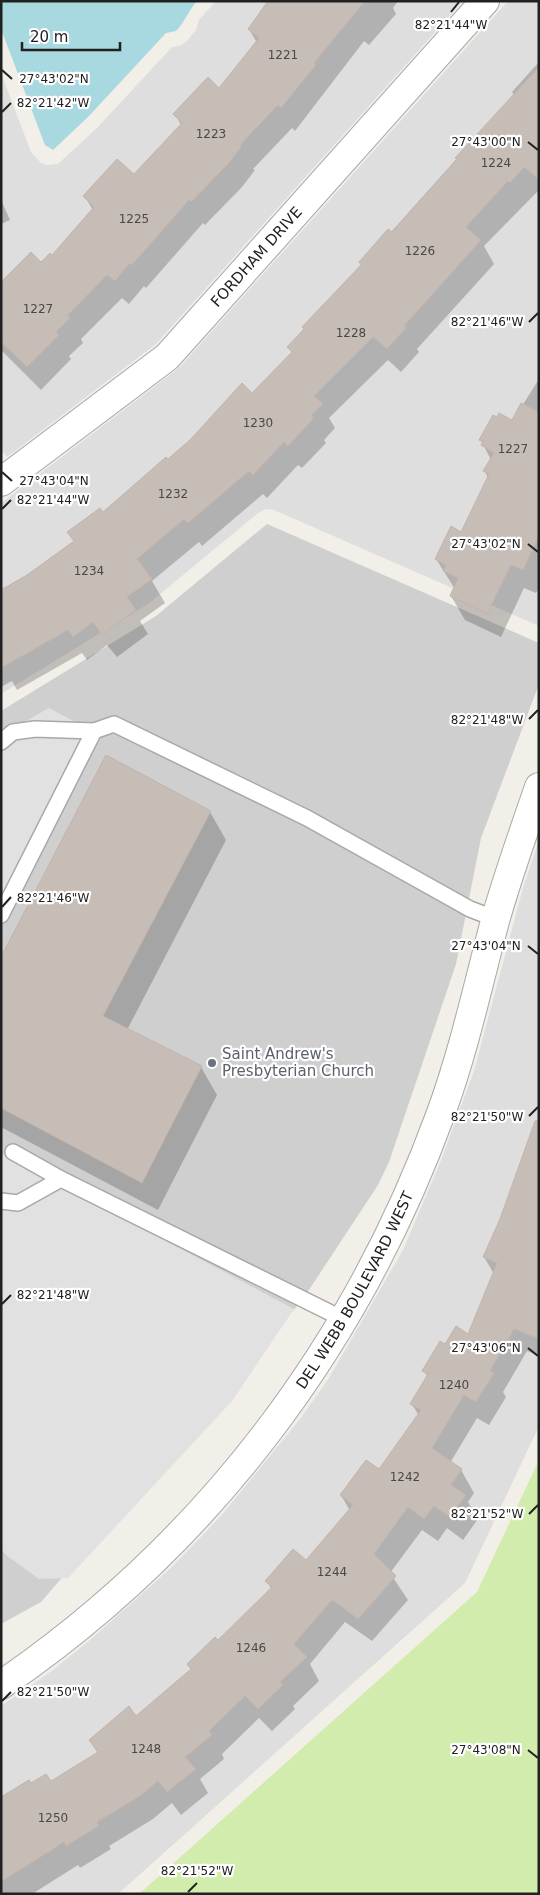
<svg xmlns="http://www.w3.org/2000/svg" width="540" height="1895" font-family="'DejaVu Sans',sans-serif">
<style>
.residential{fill:#dfdede}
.religious{fill:#cfcfcf}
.grass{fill:#d1ecad}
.parking{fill:#e1e1e1}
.water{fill:#a8d8e0}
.shadow{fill:#0003}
.building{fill:#c7bdb7;stroke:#c4b3aa}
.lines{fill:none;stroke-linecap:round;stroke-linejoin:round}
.service-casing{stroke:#a8a8a8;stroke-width:18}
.minor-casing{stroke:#a8a8a8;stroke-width:30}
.tertiary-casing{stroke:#a8a8a8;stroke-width:30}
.service{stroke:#fff;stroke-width:15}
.minor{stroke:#fff;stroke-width:28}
.tertiary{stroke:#fff;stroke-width:28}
.ticks{fill:none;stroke:#212121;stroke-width:2}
.worship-dot{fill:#6b7280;stroke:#fff;stroke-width:2}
.labels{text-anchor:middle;stroke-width:4.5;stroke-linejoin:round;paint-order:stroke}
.number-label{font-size:12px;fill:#4a4846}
.street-label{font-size:15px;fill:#212121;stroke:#fff}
.worship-label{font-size:15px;fill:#5b616d;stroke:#fff;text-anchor:start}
.ticks-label{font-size:12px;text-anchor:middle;fill:#212121;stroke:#fff;stroke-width:4.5;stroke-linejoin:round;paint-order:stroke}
</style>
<rect width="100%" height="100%" fill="#f2eee8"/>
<g class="residential">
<path d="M216,1H463L156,344L7,457L1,449V73L31,152L41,163L48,165L58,164L98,127L172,47L180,46L187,41L196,30L199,20Z"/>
<path d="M508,1H539V626L274,510L266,509L258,513L148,604L1,694V503L179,368Z"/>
<path d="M539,840V1426L465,1583L118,1894H1V1706L53,1670L90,1640L172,1567L221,1516L300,1419L329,1378L403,1250L440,1163L474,1071L523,888Z"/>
</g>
<path class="religious" d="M267,524L539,643V684L481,838L456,964L389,1162L378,1185L303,1299L41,1602L1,1624V711L156,616Z"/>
<path class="grass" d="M539,1460V1894H139L477,1592Z"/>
<g class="parking">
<path d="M49,708L90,730L1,909V735Z"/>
<path d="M1,1153L294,1309L232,1401L68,1578L39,1579L6,1555L1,1549Z"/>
</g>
<path class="water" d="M1,1H197C188,11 185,22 176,31L166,33L88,117L53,150L45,145L1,29Z"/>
<g class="shadow">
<path d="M270,1H398L393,8L396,14L369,45L364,41L295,131L292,128L253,169L255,170L242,187L205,225L203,223L146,288L144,286L129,304L122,298L81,339L83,343L69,356L71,359L41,390L1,350V304L41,263L52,257L93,210L85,197L134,175L181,125L175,114L219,90L257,43L249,29Z"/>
<path d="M539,62V190L484,246L494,264L417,349L419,352L401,372L388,360L329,418L335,428L324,440L326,443L302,468L298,465L267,498L263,494L202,546L199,542L152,581L165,603L140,621L148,634L117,657L107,645L87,660L82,653L17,690L12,681L1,687V591L28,576L74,542L69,532L103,514L252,395L292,353L288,347L514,95L512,92Z"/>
<path d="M1,200L10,220L1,224Z"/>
<path d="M539,379V588L536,593L524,588L501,637L465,620L451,596L455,589L436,559L462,533L488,478L485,471L491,460L481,440L512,422Z"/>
<path d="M210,812L226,840L127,1030L201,1067L217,1095L158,1210L1,1127V959Z"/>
<path d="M539,1144V1356L527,1351L503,1392L506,1397L489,1425L477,1418L450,1463L461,1470L474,1493L468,1502L478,1519L463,1540L447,1528L438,1541L422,1530L390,1573L408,1600L372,1641L345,1622L310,1664L319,1681L293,1706L295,1709L272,1731L259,1718L222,1754L224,1759L200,1779L208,1793L181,1815L172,1803L153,1819L109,1846L111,1849L80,1868L78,1865L32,1894H1V1799L30,1785L51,1783L98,1753L90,1741L136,1718L192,1671L188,1665L218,1641L272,1590L267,1581L306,1562L350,1511L341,1495L379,1471L419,1416L412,1404L428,1377L424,1371L445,1346L469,1335L494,1274L484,1257Z"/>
</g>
<g class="building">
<path d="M268,1H365L314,63L316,65L281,108L278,105L240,145L242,146L229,163L191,202L189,200L132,265L130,263L115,281L107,275L68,315L70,318L56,332L59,335L27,367L1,342V282L31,252L41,262L50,253L52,255L94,207L83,196L117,159L134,174L182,123L173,114L208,77L219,88L259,38L248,29Z"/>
<path d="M539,67V180L524,167L510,183L508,181L466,227L481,240L404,326L406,328L387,349L373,337L314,396L323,404L311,416L314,418L288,446L284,442L253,475L249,471L188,523L184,519L137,559L152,579L127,597L136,610L102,635L93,622L73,637L68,630L1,668V590L27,575L74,541L67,532L100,508L103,512L166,457L168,459L190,440L242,383L252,393L292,352L287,347L304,329L302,327L361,265L359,262L388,229L392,232L457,159L455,158Z"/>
<path d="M521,403L539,412V536L523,570L511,565L487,614L450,596L458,578L443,571L446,565L435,559L451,526L461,532L489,474L483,471L494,453L481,445L483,442L479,440L493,415L497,417L499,413L512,420Z"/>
<path d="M106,755L211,811L103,1016L202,1066L142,1183L1,1108V957Z"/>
<path d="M535,1121H539V1339L514,1329L490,1371L494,1373L476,1402L464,1395L432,1448L462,1469L451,1485L466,1495L450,1517L434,1506L424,1519L408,1507L374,1554L396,1576L358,1619L332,1600L294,1644L307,1657L280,1682L283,1685L258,1709L245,1696L209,1731L212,1735L185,1757L196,1769L167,1792L158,1781L140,1796L97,1822L99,1826L66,1846L64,1842L1,1882V1797L29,1780L31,1783L46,1774L51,1781L98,1752L89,1740L129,1706L136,1716L191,1669L187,1664L215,1637L218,1640L272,1587L265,1581L293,1549L306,1560L353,1505L340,1495L366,1460L379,1469L421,1410L410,1404L428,1374L422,1371L440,1341L445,1344L456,1326L468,1334L497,1263L483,1257L500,1219Z"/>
</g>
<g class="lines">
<defs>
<g id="service">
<path d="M1,742L13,732L35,729L94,731"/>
<path d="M1,915L94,731L114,724L307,818L470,909L496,919"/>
<path d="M13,1152L61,1179"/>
<path d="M1,1201L18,1203L61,1179L345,1320"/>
</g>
<g id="minor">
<path id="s1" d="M1,482L167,357L485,1"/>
</g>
<g id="tertiary">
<path id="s2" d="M1,1685C207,1544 356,1346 441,1113C464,1050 478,985 495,921C508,875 524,831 539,787"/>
</g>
</defs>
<use href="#service" class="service-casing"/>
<use href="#minor" class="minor-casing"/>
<use href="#tertiary" class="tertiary-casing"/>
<use href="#service" class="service"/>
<use href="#minor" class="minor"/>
<use href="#tertiary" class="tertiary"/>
</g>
<path class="ticks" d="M451,12L459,2M2,70L12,79M2,112L11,103M528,142L538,150M529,322L538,313M2,472L12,481M2,509L11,500M528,544L538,552M529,719L538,710M2,907L11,897M528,946L538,954M529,1116L538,1107M2,1304L11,1295M528,1348L538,1356M529,1514L538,1505M2,1701L11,1692M528,1750L538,1758M188,1892L197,1883"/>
<circle class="worship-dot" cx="212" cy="1063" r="5"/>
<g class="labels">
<g class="number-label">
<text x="283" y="59">1221</text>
<text x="211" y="138">1223</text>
<text x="496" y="167">1224</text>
<text x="134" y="223">1225</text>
<text x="420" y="255">1226</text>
<text x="38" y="313">1227</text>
<text x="351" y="337">1228</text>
<text x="258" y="427">1230</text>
<text x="513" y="453">1227</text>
<text x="173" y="498">1232</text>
<text x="89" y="575">1234</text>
<text x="454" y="1389">1240</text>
<text x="405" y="1481">1242</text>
<text x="332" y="1576">1244</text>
<text x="251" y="1652">1246</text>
<text x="146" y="1753">1248</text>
<text x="53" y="1822">1250</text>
</g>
<g class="street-label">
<text dy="5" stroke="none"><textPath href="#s1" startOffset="342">FORDHAM DRIVE</textPath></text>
<text dy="5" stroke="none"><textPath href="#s2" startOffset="536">DEL WEBB BOULEVARD WEST</textPath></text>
</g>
<g class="worship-label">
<text x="222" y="1059">Saint Andrew's<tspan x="222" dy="17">Presbyterian Church</tspan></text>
</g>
</g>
<g class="ticks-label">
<text x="451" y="29">82°21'44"W</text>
<text x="54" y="83">27°43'02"N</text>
<text x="53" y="107">82°21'42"W</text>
<text x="486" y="146">27°43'00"N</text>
<text x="487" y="326">82°21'46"W</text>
<text x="54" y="485">27°43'04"N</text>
<text x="53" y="504">82°21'44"W</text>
<text x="486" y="548">27°43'02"N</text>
<text x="487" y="724">82°21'48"W</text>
<text x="53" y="902">82°21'46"W</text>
<text x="486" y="950">27°43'04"N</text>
<text x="487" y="1121">82°21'50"W</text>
<text x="53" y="1299">82°21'48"W</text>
<text x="486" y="1352">27°43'06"N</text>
<text x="487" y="1518">82°21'52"W</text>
<text x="53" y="1696">82°21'50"W</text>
<text x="486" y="1754">27°43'08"N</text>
<text x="197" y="1875">82°21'52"W</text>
</g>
<rect width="540" height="1895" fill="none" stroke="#212121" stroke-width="5"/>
<path d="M22 42v8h98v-8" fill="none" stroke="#212121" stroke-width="2.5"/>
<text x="30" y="42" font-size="15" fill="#212121" stroke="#ffffff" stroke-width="4" paint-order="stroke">20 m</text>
</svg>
